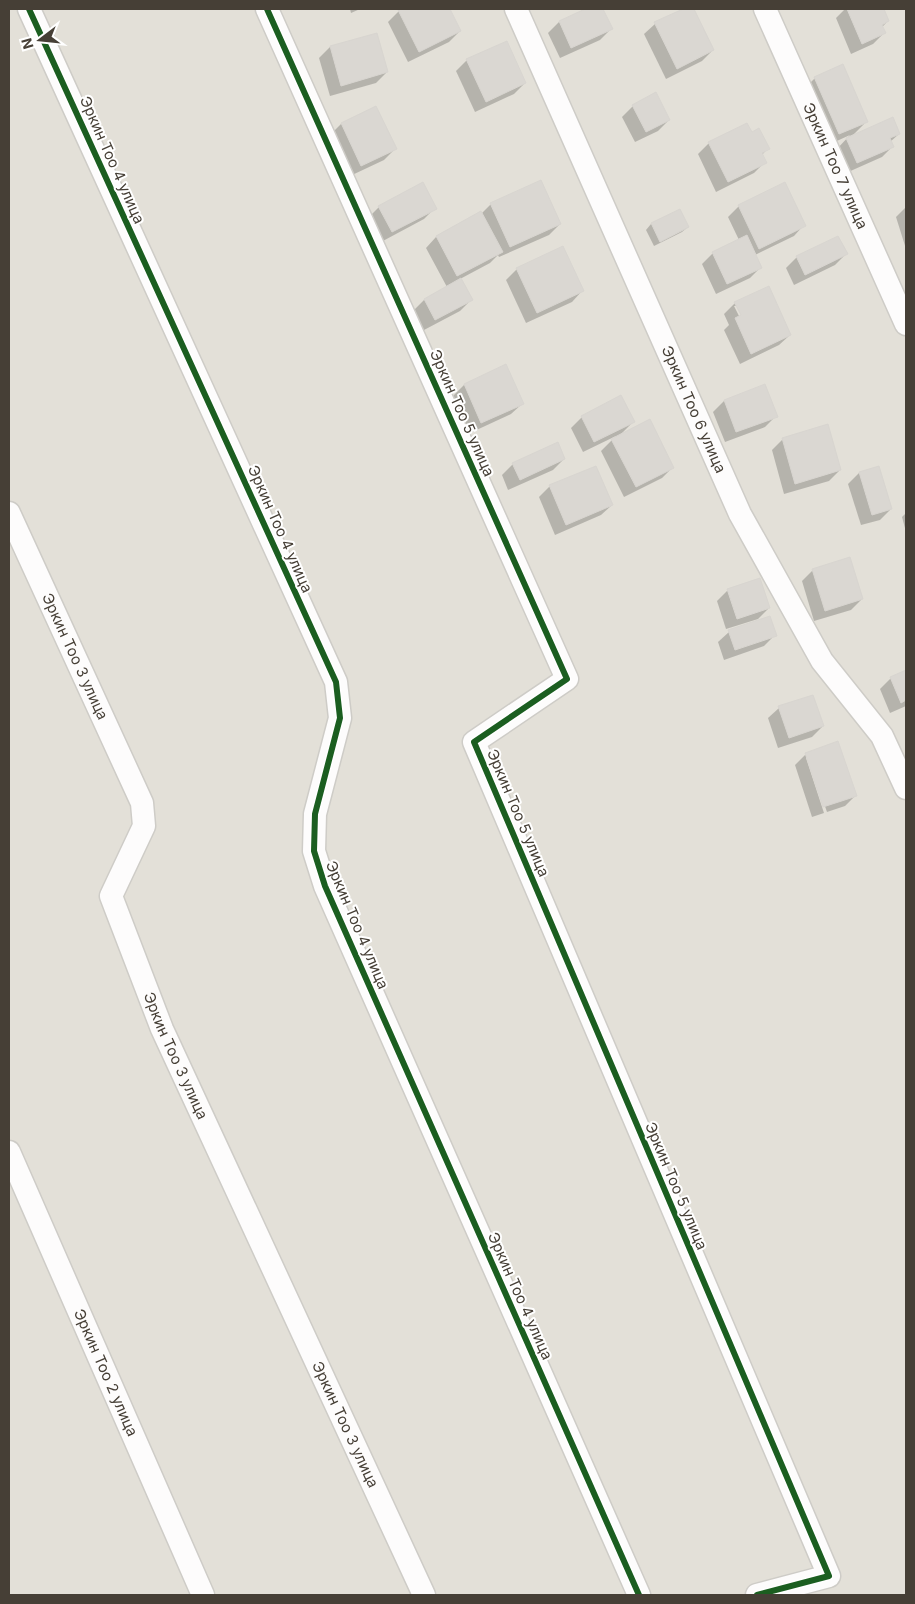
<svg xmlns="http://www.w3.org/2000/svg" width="915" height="1604" font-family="Inter,sans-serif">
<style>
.residential{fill:#e3e0d8}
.shadow{fill:#0003;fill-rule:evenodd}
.building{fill:#dad7d2;stroke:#d8d5d0}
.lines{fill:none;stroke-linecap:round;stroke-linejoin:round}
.minor-casing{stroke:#ceccc7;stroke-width:25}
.minor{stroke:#fdfcfc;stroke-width:22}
.cycleway-casing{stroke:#fff;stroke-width:9}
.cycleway{stroke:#1b5e20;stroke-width:6}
.labels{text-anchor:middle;stroke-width:4;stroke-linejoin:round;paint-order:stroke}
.street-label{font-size:15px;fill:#463f36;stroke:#fff}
</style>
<rect width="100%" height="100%" fill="#f0eeea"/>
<rect class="residential" x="9" y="9" width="897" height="1586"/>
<g class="shadow">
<path d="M350,9H360L351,13Z"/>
<path d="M404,9H449L460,31L449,42L408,62L388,22L399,11Z"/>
<path d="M588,9H602L611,29L600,40L560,58L548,33L559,22Z"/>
<path d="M686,9H693L713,50L702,61L666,79L644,34L655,24Z"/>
<path d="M845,9H882L888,21L882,27L884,33L873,44L851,54L836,18Z"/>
<path d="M376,34L387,72L376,83L330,96L319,58L330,47Z"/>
<path d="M467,60L525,83L514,94L475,112L456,71Z"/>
<path d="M815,78L866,122L852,136L899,134L890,142L893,146L882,157L846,173L836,150L850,135L828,145L804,89Z"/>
<path d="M633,106L669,120L658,131L635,142L622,117Z"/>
<path d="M375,107L395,149L384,160L350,176L330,135L341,124Z"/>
<path d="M751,133L768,148L762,155L765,162L754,173L716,192L698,154L709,143Z"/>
<path d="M491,204L560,224L549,235L499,257L498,255L490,263L460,279L471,300L460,311L424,330L413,311L424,300L447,287L426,248L436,237L481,214Z"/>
<path d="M739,206L804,225L794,236L755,255L761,267L750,278L716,294L702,264L713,253L739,240L728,217Z"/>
<path d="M379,207L435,208L424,219L381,242L368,218Z"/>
<path d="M906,207V249L896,217Z"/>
<path d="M680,210L688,227L682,232L654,246L646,230L651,224Z"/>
<path d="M846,254L835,265L794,285L786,268L797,257Z"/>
<path d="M517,269L582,291L572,302L526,323L506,280Z"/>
<path d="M735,303L790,335L779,345L740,364L724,330L729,325L724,314ZM734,306H737L744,320L742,322Z"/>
<path d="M505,366L522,404L511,414L470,433L453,396L464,385Z"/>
<path d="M765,386L776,416L765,427L725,442L713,412L724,401Z"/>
<path d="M582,417L633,422L619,436L673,467L662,478L624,497L601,451L616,436L583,452L571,428Z"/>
<path d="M783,439L840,470L829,481L784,494L772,450Z"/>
<path d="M564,459L553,470L508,490L502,475L513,464Z"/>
<path d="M859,473L891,509L880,520L861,525L848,484Z"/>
<path d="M550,486L612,505L601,515L555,535L539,497Z"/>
<path d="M906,513V532L902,517Z"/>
<path d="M813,570L862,599L851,610L814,621L802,581Z"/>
<path d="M728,590L769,608L758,619L726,629L717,601Z"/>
<path d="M729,632L775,635L764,646L724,660L718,642Z"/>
<path d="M906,672V706L890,713L880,689L891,678Z"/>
<path d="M779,708L823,726L812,737L778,748L768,718Z"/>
<path d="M806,754L856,795L845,806L827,812L808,758H806L824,813L812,817L795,765Z"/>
</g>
<g class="building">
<path d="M402,9H450L461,31L419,52L398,10Z"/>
<path d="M585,9H603L613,29L571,48L559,21Z"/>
<path d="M683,9H694L714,50L677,69L654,22Z"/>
<path d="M847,9H884L889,21L882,25L886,33L862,44Z"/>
<path d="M377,33L388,72L341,86L330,46Z"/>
<path d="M507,41L526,83L486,102L466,59Z"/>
<path d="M843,64L868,122L839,134L814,77Z"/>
<path d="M656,92L670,120L646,132L632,105Z"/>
<path d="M376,106L397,149L361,166L341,123Z"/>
<path d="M893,117L900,134L890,138L894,147L857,163L846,138Z"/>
<path d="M747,123L752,132L759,128L770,149L762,153L767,163L728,182L708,142Z"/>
<path d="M541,180L561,224L510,247L490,203Z"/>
<path d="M423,182L437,209L392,232L378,206Z"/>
<path d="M785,182L806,226L759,249L738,205Z"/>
<path d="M680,209L689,227L660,242L651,223Z"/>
<path d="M481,211L503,252L457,276L436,236Z"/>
<path d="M747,235L762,268L727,284L712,252Z"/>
<path d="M838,236L848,254L805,275L796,256Z"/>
<path d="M563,246L584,291L537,313L516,268Z"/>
<path d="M461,278L473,300L435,320L424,299Z"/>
<path d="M769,286L791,335L751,354L735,318L741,315L734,302Z"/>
<path d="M506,364L524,404L481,423L464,384Z"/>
<path d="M765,384L778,417L736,432L724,400Z"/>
<path d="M621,395L635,422L594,442L581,416Z"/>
<path d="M650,419L674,468L636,487L611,439Z"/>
<path d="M828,424L841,470L795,484L782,438Z"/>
<path d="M558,442L565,459L520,480L512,463Z"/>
<path d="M596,466L613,505L566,525L549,485Z"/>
<path d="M879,466L892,509L872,515L859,472Z"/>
<path d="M850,557L863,599L825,611L812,569Z"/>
<path d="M760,578L770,608L737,619L727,589Z"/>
<path d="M770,616L777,636L735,650L728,630Z"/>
<path d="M906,670V700L901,703L890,677Z"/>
<path d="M813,695L824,726L789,738L778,706Z"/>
<path d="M838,741L857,796L823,807L805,753Z"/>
</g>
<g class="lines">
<defs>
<g id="minor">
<path d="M29,9L336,682L340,718L315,814L314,851L325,886L639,1595"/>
<path d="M267,9L567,679L474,742L829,1576L757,1595"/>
<path id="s1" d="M516,9L740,514L822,661L882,736L906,788"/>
<path id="s2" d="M765,9L906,324"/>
<path id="s3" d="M9,513L142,803L144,826L111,896L162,1029L424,1595"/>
<path id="s4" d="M9,1152L203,1595"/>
</g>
</defs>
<use href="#minor" class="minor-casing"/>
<use href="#minor" class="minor"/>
<defs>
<g id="cycleway">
<path d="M29,9L336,682L340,718L315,814L314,851L325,886L639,1595"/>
<path d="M267,9L567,679L474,742L829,1576L757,1595"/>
</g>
</defs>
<use href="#cycleway" class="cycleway-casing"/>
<use href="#cycleway" class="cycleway"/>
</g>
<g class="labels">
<g class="street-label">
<text transform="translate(112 160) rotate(66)" y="5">Эркин Тоо 4 улица</text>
<text dy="5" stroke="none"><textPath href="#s2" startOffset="172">Эркин Тоо 7 улица</textPath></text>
<text dy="5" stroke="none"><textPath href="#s1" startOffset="438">Эркин Тоо 6 улица</textPath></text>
<text transform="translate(462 413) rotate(66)" y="5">Эркин Тоо 5 улица</text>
<text transform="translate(280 529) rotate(66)" y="5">Эркин Тоо 4 улица</text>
<text dy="5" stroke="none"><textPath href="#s3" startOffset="158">Эркин Тоо 3 улица</textPath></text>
<text transform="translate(518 813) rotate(67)" y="5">Эркин Тоо 5 улица</text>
<text transform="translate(357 925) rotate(67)" y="5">Эркин Тоо 4 улица</text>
<text dy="5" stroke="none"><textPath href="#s3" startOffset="592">Эркин Тоо 3 улица</textPath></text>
<text transform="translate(676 1186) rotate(67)" y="5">Эркин Тоо 5 улица</text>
<text transform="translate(520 1296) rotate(66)" y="5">Эркин Тоо 4 улица</text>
<text dy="5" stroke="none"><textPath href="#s4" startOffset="241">Эркин Тоо 2 улица</textPath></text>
<text dy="5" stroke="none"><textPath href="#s3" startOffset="998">Эркин Тоо 3 улица</textPath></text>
</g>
</g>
<rect width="915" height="1604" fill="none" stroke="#463f36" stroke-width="20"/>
<g transform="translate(40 40) rotate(254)" stroke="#ffffff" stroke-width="4" paint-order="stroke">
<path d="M0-4L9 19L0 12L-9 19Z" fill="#463f36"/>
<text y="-8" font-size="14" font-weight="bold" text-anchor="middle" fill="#463f36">N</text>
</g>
</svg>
